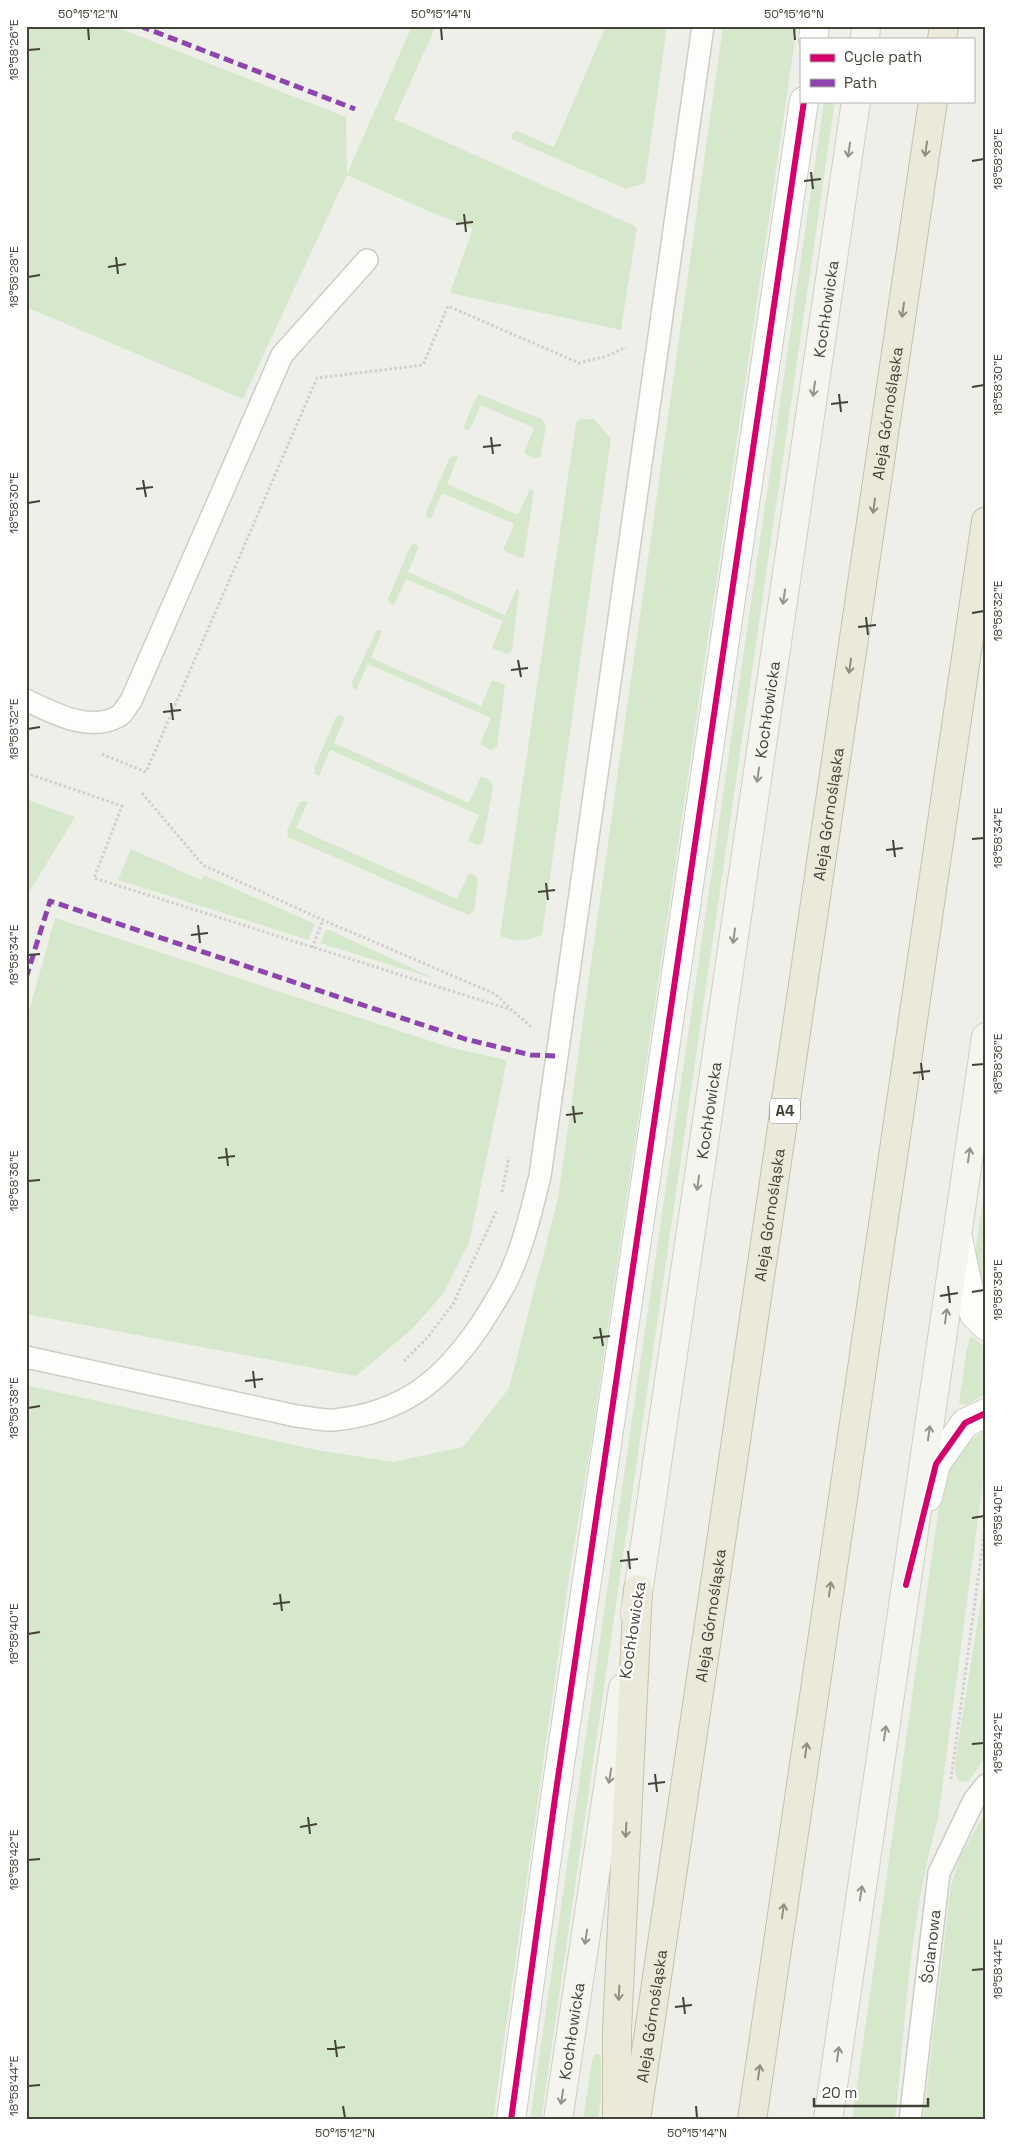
<svg xmlns="http://www.w3.org/2000/svg" width="1012" height="2146" font-family="'Space Grotesk',sans-serif">
<style>
.green{fill:#d5e8cc}
.lines{fill:none;stroke-linecap:round;stroke-linejoin:round}
.lane-casing{stroke:#cdcdc7;stroke-width:24}
.street-casing{stroke:#cdcdc7;stroke-width:30}
.secondary-casing{stroke:#cfcfc3;stroke-width:30}
.highway-casing{stroke:#c5c2a7;stroke-width:30}
.path{stroke:#d0cfcb;stroke-width:3;stroke-dasharray:2.5 2.5;stroke-linecap:butt}
.lane{stroke:#fdfdfc;stroke-width:21}
.street{stroke:#fdfdfc;stroke-width:28}
.secondary{stroke:#f5f5ef;stroke-width:28}
.highway{stroke:#eae9da;stroke-width:28}
.quiet{stroke:#8e44ad;stroke-width:5;stroke-dasharray:10 5;stroke-linecap:butt}
.cycleway-casing{stroke:#fff;stroke-width:9}
.cycleway{stroke:#d6006c;stroke-width:6}
.oneway{stroke:#8f8e80}
.oneway2{stroke:#94938a}
.ticks{fill:none;stroke:#444337;stroke-width:2}
.labels{text-anchor:middle;stroke-width:4.5;stroke-linejoin:round;paint-order:stroke}
.shield{fill:#fff;stroke:#7c7b73;stroke-width:1}
.shield-label{font-size:15px;font-weight:bold;fill:#444337}
.street-label{font-size:16px;fill:#444337;stroke:#fff}
.neatline{fill:none;stroke:#444337;stroke-width:2}
.ticks-label{font-size:12px;text-anchor:middle;fill:#444337}
</style>
<rect width="100%" height="100%" fill="#efefea"/>
<g class="green">
<path d="M26,26H113L346,117L347,174L412,26H436L394,119L637,227L621,330L450,293L473,228L440,216L347,175L243,399L26,307Z"/>
<path d="M606,26H667L645,183L626,189L512,139L511,136L513,133L517,131L554,147Z"/>
<path d="M723,26H797L591,1444L571,1564L493,2120H26V1385L317,1450L393,1462L463,1447L509,1388L558,1198Z"/>
<path d="M824,101H835L541,2120H530Z"/>
<path d="M478,394L541,419L546,425L541,456L534,459L524,453L534,428L481,405L469,431L465,429L464,425Z"/>
<path d="M580,419H594L611,438L542,935C526,941 516,942 500,936L576,423Z"/>
<path d="M453,455L458,457L447,484L518,515L530,489L534,491L524,557L520,558L503,550L514,524L442,493L431,519L427,517L426,513L449,459Z"/>
<path d="M415,544L419,546L408,572L505,615L517,588L519,591L512,651C507,657 498,650 492,648L503,621L406,579L394,605L389,603L388,599L411,545Z"/>
<path d="M377,630L382,631L371,658L481,706L492,680L505,685L497,747L491,750L480,744L491,718L368,664L356,690L353,688L352,682Z"/>
<path d="M339,715L345,717L334,743L469,803L481,776L491,781L493,786L483,843L477,845L468,841L479,815L330,750L319,776L315,774L314,768L336,717Z"/>
<path d="M26,799L75,817L31,889L26,902Z"/>
<path d="M303,801L308,802L296,828L457,899L469,873L476,876L478,882L474,911L468,915L288,837L287,831L299,803Z"/>
<path d="M131,849L201,880L204,875L315,924L309,940L118,880Z"/>
<path d="M55,918L452,1048L507,1060L469,1243L443,1294L412,1329L356,1376L26,1314V1022Z"/>
<path d="M327,929L438,980L320,943Z"/>
<path d="M986,1180V1297L982,1292L975,1253Z"/>
<path d="M971,1336L986,1348V1394L966,1405L959,1403L967,1348Z"/>
<path d="M986,1429V1459L938,1819C910,1916 906,2019 895,2120H852L941,1493C949,1463 961,1447 986,1429Z"/>
<path d="M986,1569V1755L969,1781L959,1782L955,1773V1762Z"/>
<path d="M986,1811V2120H923L951,1886L960,1857Z"/>
<path d="M595,2054H599L601,2058V2100L598,2120H583L592,2061Z"/>
</g>
<g class="lines">
<defs>
<g id="lane">
<path d="M26,700C53,713 90,733 119,716C124,713 127,705 131,701L282,355L367,260"/>
<path d="M26,1357L296,1416C308,1417 322,1421 334,1420C402,1413 441,1382 479,1327C490,1310 502,1292 510,1274C524,1243 532,1208 540,1176L703,26"/>
<path id="s1" d="M910,2120L939,1873L974,1800L986,1785"/>
</g>
<g id="street">
<path d="M813,39L815,26"/>
<path d="M958,1239L974,1314L986,1326"/>
<path d="M928,1497L936,1464L965,1423L986,1413"/>
<path d="M511,2120L555,1798L804,101"/>
</g>
<g id="secondary">
<path d="M865,39L866,26"/>
<path id="s2" d="M635,1614L856,101"/>
<path id="s3" d="M558,2120L623,1688"/>
<path d="M828,2120L986,1037"/>
</g>
<g id="highway">
<path d="M942,39L944,26"/>
<path d="M617,2120V2031L638,1589"/>
<path id="s4" d="M636,2120L933,101"/>
<path d="M752,2120L986,521"/>
</g>
</defs>
<use href="#lane" class="lane-casing"/>
<use href="#street" class="street-casing"/>
<use href="#secondary" class="secondary-casing"/>
<use href="#highway" class="highway-casing"/>
<g class="path">
<path d="M102,754L146,772L317,378L423,365L448,306L579,363L607,356L626,347"/>
<path d="M26,773L122,806L94,878L512,1010L531,1027"/>
<path d="M142,793L203,865L323,920L495,994L510,1008"/>
<path d="M312,948L323,920"/>
<path d="M502,1192L509,1157"/>
<path d="M404,1361L427,1338L453,1304L497,1210"/>
<path d="M951,1779L986,1520"/>
</g>
<use href="#lane" class="lane"/>
<use href="#street" class="street"/>
<use href="#secondary" class="secondary"/>
<use href="#highway" class="highway"/>
<g class="quiet">
<path d="M140,26L355,109"/>
<path d="M26,978L50,901L465,1039L531,1055L558,1056"/>
</g>
<defs>
<g id="cycleway">
<path d="M906,1585L936,1464L965,1423L986,1413"/>
<path d="M511,2120L555,1798L804,101"/>
</g>
</defs>
<use href="#cycleway" class="cycleway-casing"/>
<use href="#cycleway" class="cycleway"/>
</g>
<defs><path id="oneway-shaft" d="M-6 0H5M1.5-3L5.5 0L1.5 3" fill="none" stroke-width="1.6" stroke-linecap="round" stroke-linejoin="round" transform="scale(1.25)"/></defs>
<g class="oneway">
<use href="#oneway-shaft" transform="translate(926 149) rotate(98)"/>
<use href="#oneway-shaft" transform="translate(903 310) rotate(98)"/>
<use href="#oneway-shaft" transform="translate(874 506) rotate(98)"/>
<use href="#oneway-shaft" transform="translate(850 666) rotate(98)"/>
<use href="#oneway-shaft" transform="translate(830 1589) rotate(-82)"/>
<use href="#oneway-shaft" transform="translate(806 1750) rotate(-82)"/>
<use href="#oneway-shaft" transform="translate(626 1830) rotate(93)"/>
<use href="#oneway-shaft" transform="translate(783 1911) rotate(-82)"/>
<use href="#oneway-shaft" transform="translate(619 1993) rotate(93)"/>
<use href="#oneway-shaft" transform="translate(759 2072) rotate(-82)"/>
</g>
<g class="oneway2">
<use href="#oneway-shaft" transform="translate(849 150) rotate(98)"/>
<use href="#oneway-shaft" transform="translate(814 389) rotate(98)"/>
<use href="#oneway-shaft" transform="translate(784 597) rotate(98)"/>
<use href="#oneway-shaft" transform="translate(758 775) rotate(98)"/>
<use href="#oneway-shaft" transform="translate(734 936) rotate(98)"/>
<use href="#oneway-shaft" transform="translate(969 1155) rotate(-82)"/>
<use href="#oneway-shaft" transform="translate(698 1183) rotate(98)"/>
<use href="#oneway-shaft" transform="translate(946 1316) rotate(-82)"/>
<use href="#oneway-shaft" transform="translate(929 1433) rotate(-82)"/>
<use href="#oneway-shaft" transform="translate(885 1733) rotate(-82)"/>
<use href="#oneway-shaft" transform="translate(610 1776) rotate(99)"/>
<use href="#oneway-shaft" transform="translate(861 1893) rotate(-82)"/>
<use href="#oneway-shaft" transform="translate(586 1937) rotate(99)"/>
<use href="#oneway-shaft" transform="translate(838 2054) rotate(-82)"/>
<use href="#oneway-shaft" transform="translate(562 2097) rotate(99)"/>
</g>
<path class="ticks" d="M88,28L89,40M441,28L442,40M794,28L795,40M28,50L40,49M972,161L984,159M811,172L813,189M804,181L821,179M464,214L466,232M456,224L473,222M116,257L118,274M108,267L126,264M28,277L40,275M972,387L984,385M839,394L841,412M831,404L848,402M491,437L493,454M483,447L501,445M143,480L146,497M136,489L153,487M28,503L40,501M972,613L984,611M866,617L868,635M858,627L876,625M518,660L521,677M511,670L528,668M171,703L173,720M163,712L181,710M28,729L40,727M972,839L984,838M893,840L895,857M886,850L903,848M546,883L548,900M538,892L555,890M198,925L200,943M191,935L208,933M28,955L40,954M921,1063L923,1080M972,1065L984,1064M913,1073L930,1071M573,1106L575,1123M566,1115L583,1113M226,1148L228,1166M218,1158L235,1156M28,1181L40,1180M948,1286L950,1303M972,1292L984,1290M940,1296L958,1293M600,1328L603,1346M593,1338L610,1336M253,1371L255,1388M245,1381L263,1379M28,1408L40,1406M972,1518L984,1516M628,1551L630,1569M620,1561L638,1559M280,1594L282,1611M273,1604L290,1602M28,1634L40,1632M972,1744L984,1743M655,1774L657,1792M648,1784L665,1782M308,1817L310,1834M300,1827L317,1824M28,1860L40,1859M972,1970L984,1969M683,1997L685,2014M675,2007L692,2005M335,2040L337,2057M327,2049L345,2047M28,2086L40,2085M343,2106L345,2118M696,2106L697,2118"/>
<g class="labels">
<rect class="shield" x="770" y="1098.5" width="30" height="25" rx="4"/>
<g class="shield-label">
<text x="785" y="1116">A4</text>
</g>
<g class="street-label">
<text dy="6" stroke="none"><textPath href="#s2" startOffset="1319">Kochłowicka</textPath></text>
<text dy="6" stroke="none"><textPath href="#s4" startOffset="1725">Aleja Górnośląska</textPath></text>
<text dy="6" stroke="none"><textPath href="#s2" startOffset="914">Kochłowicka</textPath></text>
<text dy="6" stroke="none"><textPath href="#s4" startOffset="1320">Aleja Górnośląska</textPath></text>
<text dy="6" stroke="none"><textPath href="#s2" startOffset="509">Kochłowicka</textPath></text>
<text dy="6" stroke="none"><textPath href="#s4" startOffset="915">Aleja Górnośląska</textPath></text>
<text dy="6" stroke="none"><textPath href="#s4" startOffset="510">Aleja Górnośląska</textPath></text>
<text transform="translate(632 1630) rotate(-81)" y="6">Kochłowicka</text>
<text dy="6" stroke="none"><textPath href="#s1" startOffset="175">Ścianowa</textPath></text>
<text dy="6" stroke="none"><textPath href="#s4" startOffset="105">Aleja Górnośląska</textPath></text>
<text dy="6" stroke="none"><textPath href="#s3" startOffset="90">Kochłowicka</textPath></text>
</g>
</g>
<rect width="1012" height="2146" fill="none" stroke="#ffffff" stroke-width="55"/>
<rect x="800" y="38" width="175" height="65" fill="#ffffff" stroke="#b4b4af"/>
<rect x="810" y="54" width="25" height="8" fill="#d6006c" stroke="#b4b4af"/>
<text x="844" y="62" font-size="15" fill="#444337">Cycle path</text>
<rect x="810" y="79" width="25" height="8" fill="#8e44ad" stroke="#b4b4af"/>
<text x="844" y="88" font-size="15" fill="#444337">Path</text>
<path d="M814 2098v8h114v-8" fill="none" stroke="#444337" stroke-width="2.5"/>
<text x="822" y="2098" font-size="15" fill="#444337" stroke="#ffffff" stroke-width="4" paint-order="stroke">20 m</text>
<rect x="28" y="28" width="956" height="2090" class="neatline"/>
<g class="ticks-label">
<text x="88" y="18">50°15'12"N</text>
<text x="441" y="18">50°15'14"N</text>
<text x="794" y="18">50°15'16"N</text>
<text transform="translate(14 50) rotate(-90)" y="4">18°58'26"E</text>
<text transform="translate(998 159) rotate(-90)" y="4">18°58'28"E</text>
<text transform="translate(14 277) rotate(-90)" y="4">18°58'28"E</text>
<text transform="translate(998 385) rotate(-90)" y="4">18°58'30"E</text>
<text transform="translate(14 503) rotate(-90)" y="4">18°58'30"E</text>
<text transform="translate(998 611) rotate(-90)" y="4">18°58'32"E</text>
<text transform="translate(14 729) rotate(-90)" y="4">18°58'32"E</text>
<text transform="translate(998 838) rotate(-90)" y="4">18°58'34"E</text>
<text transform="translate(14 955) rotate(-90)" y="4">18°58'34"E</text>
<text transform="translate(998 1064) rotate(-90)" y="4">18°58'36"E</text>
<text transform="translate(14 1181) rotate(-90)" y="4">18°58'36"E</text>
<text transform="translate(998 1290) rotate(-90)" y="4">18°58'38"E</text>
<text transform="translate(14 1408) rotate(-90)" y="4">18°58'38"E</text>
<text transform="translate(998 1516) rotate(-90)" y="4">18°58'40"E</text>
<text transform="translate(14 1634) rotate(-90)" y="4">18°58'40"E</text>
<text transform="translate(998 1743) rotate(-90)" y="4">18°58'42"E</text>
<text transform="translate(14 1860) rotate(-90)" y="4">18°58'42"E</text>
<text transform="translate(998 1969) rotate(-90)" y="4">18°58'44"E</text>
<text transform="translate(14 2086) rotate(-90)" y="4">18°58'44"E</text>
<text x="345" y="2137">50°15'12"N</text>
<text x="697" y="2137">50°15'14"N</text>
</g>
</svg>
